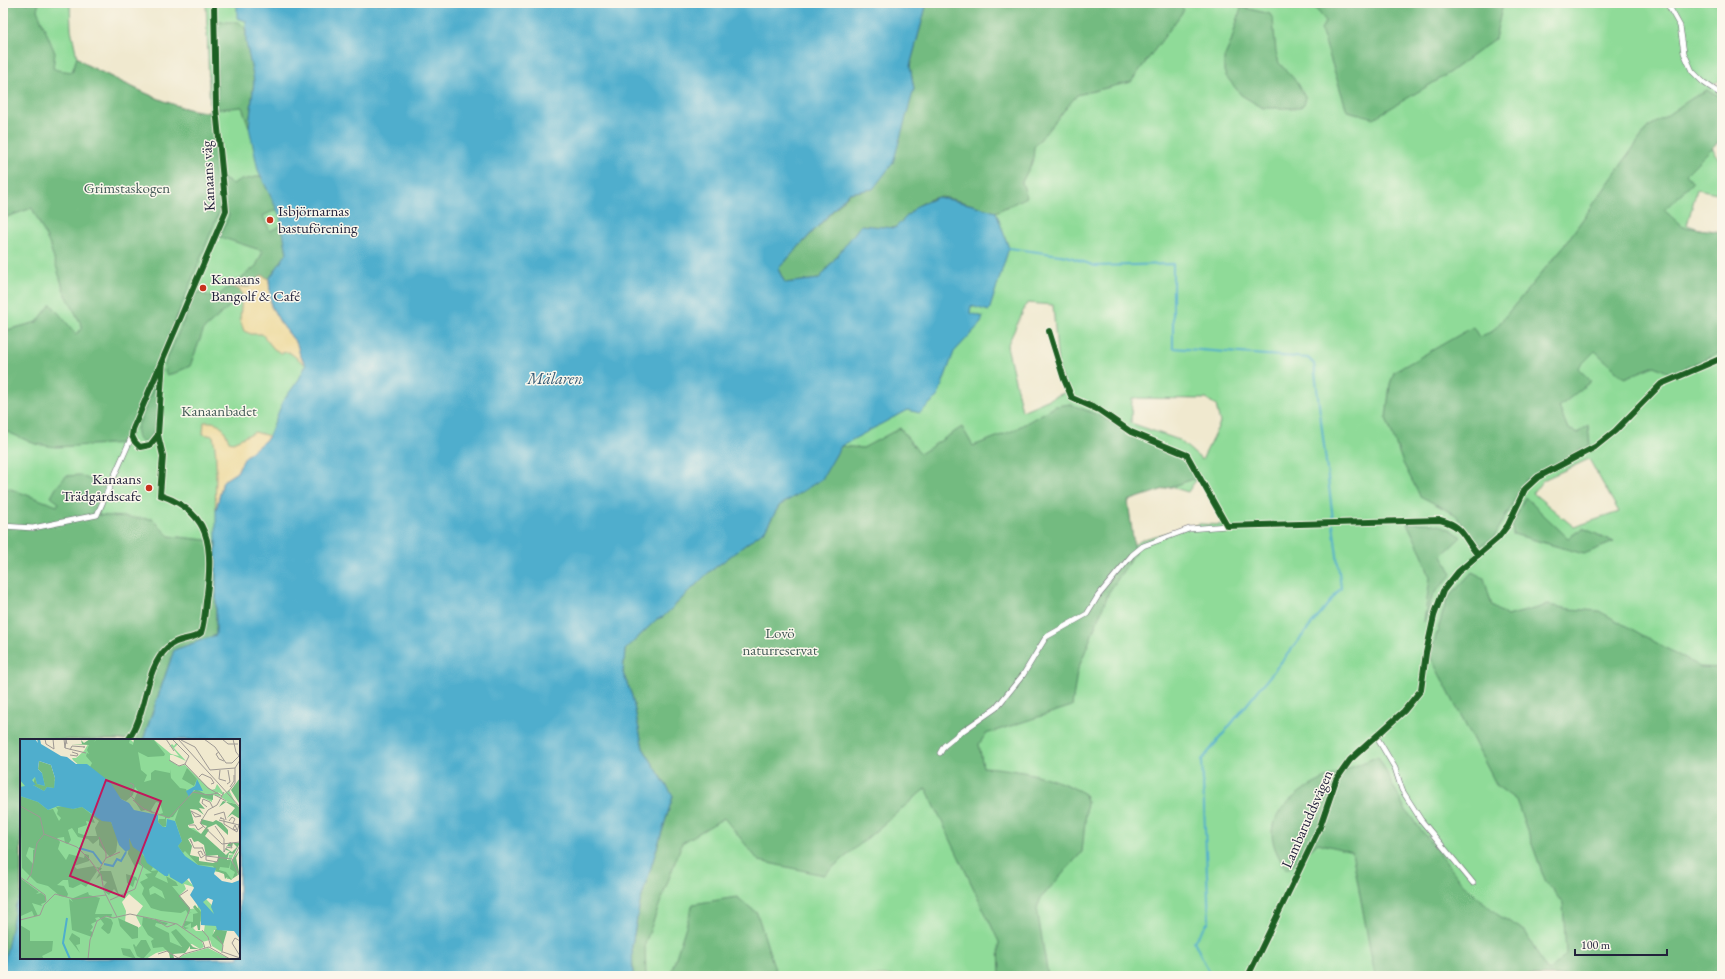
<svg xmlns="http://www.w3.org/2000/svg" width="1725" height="979" font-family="'EB Garamond',serif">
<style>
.green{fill:#8fdb98;stroke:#587e6a;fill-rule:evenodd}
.forest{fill:#73bb80;stroke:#4a6e5e}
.sand{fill:#eeda9e;stroke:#887e6c}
.water{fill:#4faecd;stroke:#386884}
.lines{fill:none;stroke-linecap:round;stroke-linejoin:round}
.stream{stroke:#4faecd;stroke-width:2}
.street-casing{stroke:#6a686f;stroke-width:6}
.street{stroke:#fff;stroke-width:5}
.cycleway-casing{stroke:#fbf7ec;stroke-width:8}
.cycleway{stroke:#1b5e20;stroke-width:6}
.poi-dot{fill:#c8321e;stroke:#fbf7ec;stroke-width:1.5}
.labels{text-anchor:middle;stroke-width:3;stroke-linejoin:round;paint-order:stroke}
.street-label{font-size:15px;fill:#22223b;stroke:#fbf7ec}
.park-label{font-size:15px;fill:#435a57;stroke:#fbf7ec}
.poi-label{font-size:15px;fill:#22223b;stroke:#fbf7ec;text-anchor:start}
.water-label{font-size:16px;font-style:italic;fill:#345a75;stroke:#fbf7ec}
.inset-river{fill:none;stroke:#4faecd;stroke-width:2}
.inset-road{fill:none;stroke:#9e9994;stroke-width:1}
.view{fill:#c2185b;fill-opacity:0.15;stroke:#c2185b;stroke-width:2}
.inset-edge{fill:none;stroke:#22223b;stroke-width:2}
</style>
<rect width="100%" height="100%" fill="#fbf7ec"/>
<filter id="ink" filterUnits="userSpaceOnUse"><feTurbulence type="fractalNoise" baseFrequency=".025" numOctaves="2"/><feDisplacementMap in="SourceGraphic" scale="8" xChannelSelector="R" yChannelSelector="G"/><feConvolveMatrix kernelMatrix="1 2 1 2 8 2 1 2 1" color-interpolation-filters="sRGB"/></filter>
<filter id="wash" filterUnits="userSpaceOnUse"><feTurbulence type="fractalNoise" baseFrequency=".012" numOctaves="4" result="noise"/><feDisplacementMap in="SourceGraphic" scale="16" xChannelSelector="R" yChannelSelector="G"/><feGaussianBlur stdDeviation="0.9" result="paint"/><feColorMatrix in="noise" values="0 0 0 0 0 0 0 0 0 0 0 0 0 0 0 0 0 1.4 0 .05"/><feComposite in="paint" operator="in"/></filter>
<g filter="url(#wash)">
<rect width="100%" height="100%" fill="#f0e9cf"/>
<g class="green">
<path d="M3,3H70L71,29L77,57L86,65C122,81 172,111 210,112L206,3H415L381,229L239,740H21V958L84,976H3Z"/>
<path d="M655,3H1722V79L1712,85L1722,93V140L1712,147L1722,165V194L1697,189L1687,225L1722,236V976H325ZM1027,303L1053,305L1058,366L1066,392L1022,411L1007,346ZM1132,398L1206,399L1216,405L1220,423L1202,460L1179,440L1131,423ZM1589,459L1619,512L1574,527L1533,493L1543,480ZM1198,477L1222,521L1220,525L1200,524L1144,539L1132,546L1125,507L1147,480L1188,492Z"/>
</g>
<g class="forest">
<path d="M3,3H39L37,10L55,53L53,68L57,70L72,72L77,57L87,65C112,77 184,115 209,112C212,111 214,109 217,108L216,25L219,22H239L245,28L254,81L249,127L242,107L219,109L214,116L222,178L233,184L237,181L261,176L277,209L263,216L270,231L282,225L287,253L269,279L262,275L249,287L232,285L256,266L263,251L220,237L229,215L222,205L126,443L56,447L35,444L3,430V331L37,322L51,304L76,334L83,328L64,291L49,243L32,208L7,217L3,220Z"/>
<path d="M927,3H1119L1121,7C1141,6 1159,3 1179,3L1184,10L1131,82L1077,95L1034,147L1033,161L1022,182L1027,197L996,212C985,209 947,196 938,197C920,200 907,216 895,228L861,226L819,279L785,283L778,269L850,193L873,189L914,89L910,66Z"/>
<path d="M1315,3H1503L1495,39L1443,77L1374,118L1347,111L1321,29L1326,21L1315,8Z"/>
<path d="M1241,7L1270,14L1273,19L1276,52L1279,63L1297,82L1306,98L1304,104L1300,108H1263L1241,95L1226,76L1224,71V58L1231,42Z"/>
<path d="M1707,90L1722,97V138L1686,174L1693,182L1664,210L1683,227L1722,232V352L1671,374L1655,366L1624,378L1595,351L1578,368L1591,381L1559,407L1568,429L1578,433L1588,425L1590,445L1526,480L1494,537L1481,546L1474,541L1456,515L1420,496L1403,463L1386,418L1390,384L1394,372L1473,327L1479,337L1493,331L1563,247L1648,127C1669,116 1686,100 1707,90Z"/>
<path d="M230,286L240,290L242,294L241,296L204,329L190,366L175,373L166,375L164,366L196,292L215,298Z"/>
<path d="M161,369C159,387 163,436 143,443C137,440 137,435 137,428Z"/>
<path d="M1070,404L1098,415L1130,433L1184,457L1197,478L1128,501L1135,553L1109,592L1077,672L1072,706L986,734L979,744L983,767C1017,769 1056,777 1085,794L1087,802L1082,852L1041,898L1037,908L1048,976H1000L999,942L926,788L824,875L759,861L724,818L682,843L645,944L646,976H633L632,945L640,903L673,796L643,748L632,696L623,673L625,650L657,619L663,617L708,573L765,530L779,506L821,479L841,446L863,448L900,428L920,454L962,427L973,446L1012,431L1056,406Z"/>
<path d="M80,475L108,489L98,515L152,519L169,536L216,541V635L174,650L143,740H21V896L16,905L4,968L7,976H3V492L8,488L57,506L59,503L51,497L56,488L66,476Z"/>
<path d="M1525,497L1568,538L1583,528L1614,542L1584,554L1513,534L1512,525Z"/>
<path d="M1407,523C1429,523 1444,522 1461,537L1442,555L1452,574L1433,595L1424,622L1430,578L1422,554Z"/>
<path d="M1472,572L1484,578L1492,606L1507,616L1548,605L1570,609L1599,611L1700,667L1722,668V976H1375L1352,852L1318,843L1287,870C1280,859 1273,849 1272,834C1271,817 1291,797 1305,789C1326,776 1355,767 1378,756L1405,809L1462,883L1498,915L1525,931L1548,972L1566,954L1563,904L1545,880L1516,800L1497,786L1430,656L1447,599Z"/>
<path d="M737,897L757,913L777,976H670L693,904Z"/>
</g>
<g class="sand">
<path d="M262,275L269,279L271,306L280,322L297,344L300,355L306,365L289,352L281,353L274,349L262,334H251L244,331L240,320L242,294L240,290L230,286L249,287Z"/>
<path d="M204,422C221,421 223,427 229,441L233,442L255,432L269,436L240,465L237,472L223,481L216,510C214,485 219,461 213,436L203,434Z"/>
</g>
<path class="water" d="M237,3H927L910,66L914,89L893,163L873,189L849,193L778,269L785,283L819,279L861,225L895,228L917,206L938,197L973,205L996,212L1009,248L989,311L971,306L970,313L983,317L981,323L954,352L938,396L920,413L907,410L841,446L822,479L779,506L765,530L708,573L663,617L657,619L625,650L623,673L632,696L643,748L673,796L640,903L632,945L633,976H7L3,968L16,905L21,896V958H239V740H143L174,650L216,635V510L223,481L237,472L245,457L268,438L283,401L299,379L306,365L300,355L297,344L280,322L271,306L269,279L287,253L280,216L258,170L249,127L254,81L246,42V21L237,18Z"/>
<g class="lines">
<g class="stream">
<path d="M1009,248L1067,256L1095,266L1173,264V348L1308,358L1314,364L1333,519"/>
<path d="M1211,976L1194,941L1209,921L1202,760L1341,588L1333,524"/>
</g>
</g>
</g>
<g filter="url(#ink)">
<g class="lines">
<defs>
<g id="street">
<path d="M1667,3L1680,26L1684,53L1692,71L1703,82L1722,95"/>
<path d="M1049,331L1064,379L1072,398L1099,410L1131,432L1187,455L1227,526L1440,520C1465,526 1463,538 1478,555"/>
<path d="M163,359L158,435L150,445L140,447L135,442L132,436L133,429L226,211L216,108L214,3"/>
<path d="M3,526L33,528L97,515L132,436"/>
<path d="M1376,736L1395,768L1402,790L1421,820L1473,883"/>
<path d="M940,753L944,746L960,733L996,708L1023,675L1046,637L1087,614L1098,596L1132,555L1143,546L1189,529L1227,526"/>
<path d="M1248,976L1320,827L1336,780L1350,760L1404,711L1421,690L1426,653L1434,616L1443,591L1458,572L1498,538L1508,525L1525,489L1538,477L1595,447L1615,431L1661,384L1722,358"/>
</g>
</defs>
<use href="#street" class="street-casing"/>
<use href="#street" class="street"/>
<defs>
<g id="cycleway">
<path d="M1049,331L1064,379L1072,398L1099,410L1131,432L1187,455L1227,526L1440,520C1465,526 1463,538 1478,555"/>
<path d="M163,359L158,435L150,445L140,447L135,442L132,436L133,429L226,211L216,108L214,3"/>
<path d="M128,740C148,713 143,670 168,647C178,637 191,641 201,633C205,621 205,607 207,594C213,547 211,512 160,495L163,456L158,435"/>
<path d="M1248,976L1320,827L1336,780L1350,760L1404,711L1421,690L1426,653L1434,616L1443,591L1458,572L1498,538L1508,525L1525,489L1538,477L1595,447L1615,431L1661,384L1722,358"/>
</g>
</defs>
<use href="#cycleway" class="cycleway-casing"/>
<use href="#cycleway" class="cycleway"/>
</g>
</g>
<g class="poi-dot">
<circle cx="270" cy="220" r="4"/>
<circle cx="203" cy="288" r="4"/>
<circle cx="149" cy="488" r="4"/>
</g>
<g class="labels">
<g class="street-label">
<text transform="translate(208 176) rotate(-93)" y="5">Kanaans väg</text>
<text transform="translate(1307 819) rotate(-66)" y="5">Lambaruddsvägen</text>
</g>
<g class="park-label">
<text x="127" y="193">Grimstaskogen</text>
<text x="219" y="416">Kanaanbadet</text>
<text x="780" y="638">Lovö<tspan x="780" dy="17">naturreservat</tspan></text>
</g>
<g class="poi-label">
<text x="278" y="216">Isbjörnarnas<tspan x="278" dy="17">bastuförening</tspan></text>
<text x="211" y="284">Kanaans<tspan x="211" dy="17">Bangolf &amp; Café</tspan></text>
<text x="141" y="484" text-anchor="end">Kanaans<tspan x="141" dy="17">Trädgårdscafe</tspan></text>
</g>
<g class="water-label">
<text x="555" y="384">Mälaren</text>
</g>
</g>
<g transform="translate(20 739)">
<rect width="220" height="220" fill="#f0e9cf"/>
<path d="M71,0H110L114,4V0H133L151,15L159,17L151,7L149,8L152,5L154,7L156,4L158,5L154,9L166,22L153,16H150V21L158,27L165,26L191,51L195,50L197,45L204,55L209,51L216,65L208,63L201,58L203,56L198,53L201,58L192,56V63L181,58L177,71L170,70L174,84L168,86L169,89H174L181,95L168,100L170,116L179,123L194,125L208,122L209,116L214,115L211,121L216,132L212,140H207L204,133L178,132L53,21L52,19H56L64,12ZM0,21L122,94L217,192L194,191L193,197L203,206L202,213L192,207L190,201L182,203L184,208L180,210L172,205L136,214L126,220H0ZM164,145L174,148L178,169L170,170L159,157L166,150ZM109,155L123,167L116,177L121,187L115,191L105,183L106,172L102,163ZM181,182L185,185L184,192H176L173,189ZM188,209L210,220H158L163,216Z" fill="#8fdb98" fill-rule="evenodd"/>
<path d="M70,0H76L74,3L77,0H110L109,4L113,6L114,0H133L145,15L144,17L128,18L118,13L121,31L127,36L124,43L131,41V34L135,31L150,34V30L151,39L160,49L166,50L169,58L176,50L185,55H193V61L181,58L179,63L185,70L179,69L184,76L176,70H170L174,84L168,86V88L181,95L187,87L181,85V80L193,83L196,81L202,84L208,91V96L196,85L187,89L189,91L185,97L206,116L210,112L206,111V109L212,113L217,108L213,104L212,108L207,107L209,104H220L214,115L209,114L207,121H211L213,125L212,121L220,111L216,119L220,137L217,134L218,136L212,140L215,133L210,130L211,121L209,129L200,128L199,131L206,133L212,141H211L207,138L205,140L204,135L196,132L193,127L178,126L165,112L163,114L158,107L162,102L155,81L159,69L153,78L146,79V87L143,88L138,83L139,80H145V77L137,76L143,74L140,64L136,63L131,71L134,75L126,71L121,72L114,61L118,52L115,48L113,56L106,62L101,60L86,41L70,28L72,24L66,17L67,14L69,15L67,11L69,6L51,5H62L61,1L64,4ZM171,98L174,103L178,102L184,106L186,117L198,116V122L193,124L179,122V118L170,116L172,107L168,100ZM19,22L31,26L35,39L34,49L27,48L24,52L13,46L15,38L17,45L25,47L22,34L18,30ZM167,29L177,40L174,47L162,40ZM220,39V64H219L211,51ZM0,57L18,63L28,71L33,70L39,82L41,79L37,75L38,71L36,68L45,67L53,70L62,68L71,75L91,83L98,99L96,113L90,118L79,106V100L73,105L68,100L58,98L52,89L48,91L51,101L48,105L45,104L44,98L37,99L40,103L38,110L46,121L49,115L64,119L65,115L69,116V122L54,127L57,130L74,127L77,132L66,148L61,145L53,149L49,148L48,141H43L37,146L44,147L48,155L47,158L40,157L28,147L17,144L2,129ZM72,77L79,82L75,89L77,97H67L58,94V89L67,86L66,82L75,84ZM9,108L15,110L13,111V125L6,117ZM203,62L216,65L220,69V80L212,75L207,79L215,69L206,63L199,68ZM109,99L133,128L131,132L139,131L135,138L148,144L146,137L156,143L158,147H152L170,169L169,174L172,173L168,175L166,171L161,174L141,172L131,169L122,155L124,149L120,143L128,139L125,135L132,134L117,124L115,128L108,115ZM133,147L142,152L145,160L135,154L130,156L129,150ZM76,128L82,129L80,132H91L99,156L94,150L89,156L85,153L84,147L87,143L82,141L81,136L76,140L80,132ZM106,135L116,138L118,142L115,141L113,148L107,144ZM0,139L19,153L16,155L21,154L25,157L26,163L21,165L22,167L12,164L18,177H14L12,172L1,177L0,182ZM68,153L69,156L80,159L75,175H92L91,179L87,177L84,178L91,180L93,184L90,194L88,195L81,189L84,185L79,178L75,179L77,182L71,185L73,188L70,192L73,193L72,198L52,191L49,160L53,163L51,160ZM175,166L181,173L180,191H178L177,186L171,189V184L164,188L169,189L165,190L163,188L165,182L173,183V175L178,174L173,168ZM123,178L148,184L146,186L136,184L135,187L149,194L150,203L162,208L151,193L156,190L173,208L179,210H170V207L165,214L153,215L154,219H150L149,214L143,208L133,209L131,202L134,200L128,196L122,186ZM98,179L118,188V199L112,200L100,187ZM0,186L10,192V202H33L32,212L22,217L24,220H0ZM196,190L207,192L203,206L192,197ZM52,194L60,199V205L56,206L60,214L49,200ZM121,201H126L131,211L123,220L117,217L113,206L114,205L116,208ZM101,209L110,210L116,220L103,216Z" fill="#73bb80" fill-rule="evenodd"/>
<path d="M0,0H15L18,4L17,0H20L21,5L41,17L47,18L56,25H67L90,43L101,60L109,64L114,71L138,76V83L143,88H146L147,80L155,82L162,102L158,107L165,117L178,126L196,129L194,135L202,142L212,144L220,141V200L214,192L197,191L196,187L181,186V171L170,156L174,149L169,139L162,145L150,138L149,134L148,137H145L127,124L123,115L113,108L109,99L110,110L106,113L99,106L91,83L82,82L62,68L53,70L38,67L28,71L18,63L0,57V48L5,47L0,41ZM19,22L31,26L35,39L34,49L27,48L24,52L13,46H16L12,41L15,38L17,45L25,47L22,34L18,30ZM188,159L193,161L191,168L194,175L183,163ZM177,40L183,52L174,51L169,58L166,52L175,47Z" fill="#4faecd" fill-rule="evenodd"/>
<path class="inset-river" d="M59,109L73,113L82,125M84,125L93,127L97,120L101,122L106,113M47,179L43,204L50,220"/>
<path class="inset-road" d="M25,0L26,5L34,10L33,0M44,0L45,9L66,14M146,0L154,12M152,0L169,17L165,25M158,0L220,68M184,0L195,8L206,24H212L220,16M202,0L208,5H218M213,0L216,13L220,18M161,1L175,8L190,31L215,29M45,9L46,1L47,5M50,11L52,7L65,8H63M199,13L196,15L199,20L204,22M50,16L57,17L58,15L52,13M149,21L159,27L165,25M165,25L188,49L202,57M200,31L199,40L206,42M179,38L182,35L191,39L194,44L191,45M110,44L114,46L110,56L114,60M207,45L210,43L208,31M210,48L214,42V36M204,53L197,66L188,71L180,84L202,105L220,103M208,53L215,44V29L220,21M195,56L206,62M113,61L124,70L149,79L173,53L188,56L198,54M0,67L20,78L24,95L57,108L69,120L81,136L84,152L97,178M187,68L182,64L183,60L190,63L193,69M194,76L204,73L206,81M181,77L175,78L171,72L181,77M202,79H200L204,80V85L217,93L220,82M199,81L219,86M209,82L212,78L215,80L213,84M169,86H175L178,91L184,87M195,87L204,100V113L206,109M216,91L213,90L215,86L217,91M79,98L86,114V119M172,104L170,100L174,109H182M220,106L212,122L220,137M182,108L186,117L212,120M206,108L212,109L210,103M183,116L181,112L178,113L181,119L185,116M186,117V121L197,123L199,117M78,132L86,119L100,113M0,138L25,156L26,162M7,141L11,135L17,104L24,95M90,161L115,150L123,127L120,124L121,118M135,180L147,188L155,185M0,181L20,176L24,166L35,155L54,160L86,156M162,189L170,170L159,157L168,151M182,191L188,198L191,208M197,197L203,206L202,214M220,202L215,199L212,204L220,217M203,213L220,219M138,215L147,212L158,219M68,220L70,201L77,182L86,177L93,179L110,175L157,185L183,203L185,209M157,220L164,215L189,208L210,220"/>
<path class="view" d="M86,41L141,62L104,158L50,137Z"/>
<rect width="220" height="220" class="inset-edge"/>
</g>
<rect width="1725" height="979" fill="none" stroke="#fbf7ec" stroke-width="16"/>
<path d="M1575 949v6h92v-6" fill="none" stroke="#22223b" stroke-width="2"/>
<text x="1581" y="949" font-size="12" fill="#22223b" stroke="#fbf7ec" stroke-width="3" paint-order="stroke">100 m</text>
</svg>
